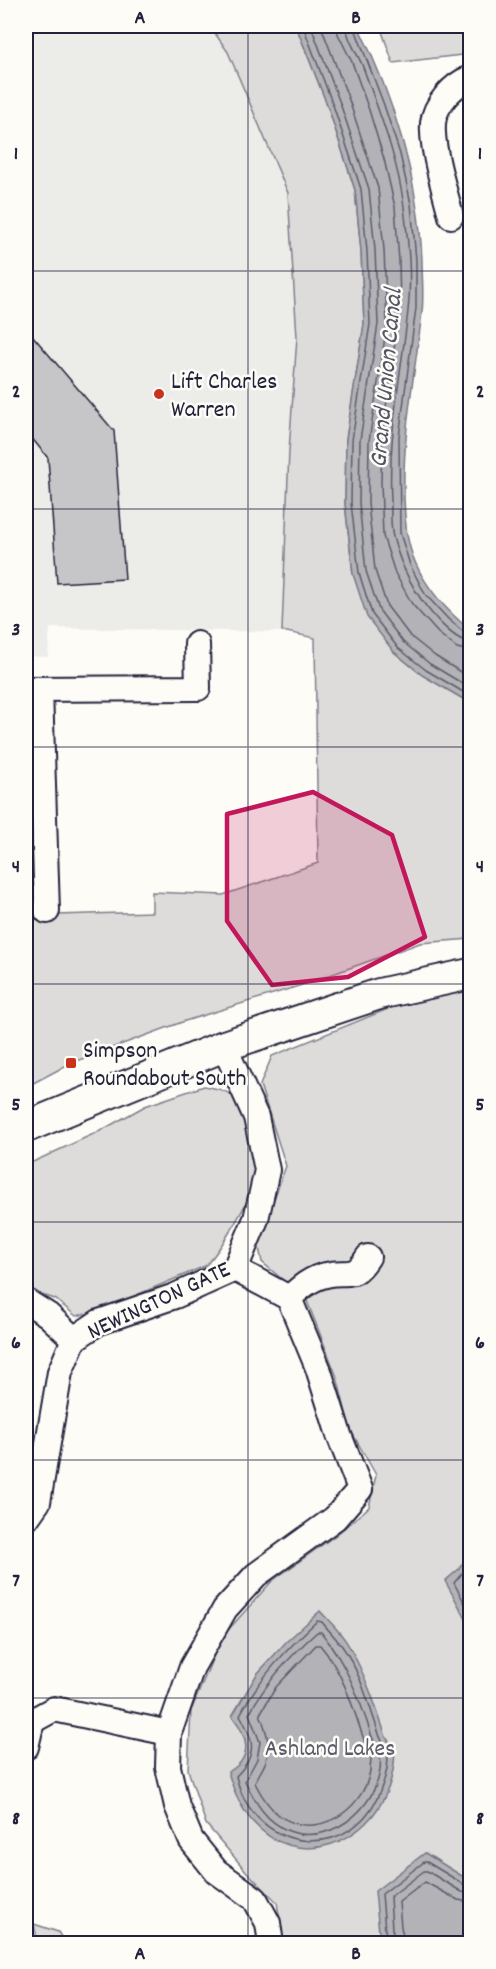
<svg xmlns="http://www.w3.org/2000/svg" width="496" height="1969" font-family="Dekko,sans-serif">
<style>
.built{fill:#ecece9}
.green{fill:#dddcdb;stroke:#807f8b;stroke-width:1.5}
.water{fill:#b2b2b7;stroke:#787885;stroke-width:1.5}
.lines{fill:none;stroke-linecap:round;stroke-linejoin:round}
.shore{stroke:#5c5c6d;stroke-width:1.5}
.building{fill:#c6c6c8;stroke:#22223b;stroke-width:1.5}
.minor-casing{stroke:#22223b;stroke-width:28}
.tertiary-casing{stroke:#22223b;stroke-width:34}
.minor{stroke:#fdfcf7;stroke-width:24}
.tertiary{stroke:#fdfcf7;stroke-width:30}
.marked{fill:#c2185b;fill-opacity:0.2;stroke:#c2185b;stroke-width:4.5;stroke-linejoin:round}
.grid{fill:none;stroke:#22223b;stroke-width:1.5;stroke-opacity:0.55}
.poi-dot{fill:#c8321e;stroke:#fdfcf7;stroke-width:2}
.labels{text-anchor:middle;stroke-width:5;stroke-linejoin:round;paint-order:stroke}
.poi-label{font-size:24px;fill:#22223b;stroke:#fdfcf7;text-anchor:start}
.street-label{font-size:24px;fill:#22223b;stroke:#fdfcf7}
.park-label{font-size:24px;fill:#5a5a6b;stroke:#fdfcf7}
.water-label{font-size:26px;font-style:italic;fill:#545466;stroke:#fdfcf7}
.neatline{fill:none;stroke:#22223b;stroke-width:2}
.grid-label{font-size:20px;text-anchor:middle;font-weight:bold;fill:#22223b}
</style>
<rect width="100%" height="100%" fill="#fdfcf7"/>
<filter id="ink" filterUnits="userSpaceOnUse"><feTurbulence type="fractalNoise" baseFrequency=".0167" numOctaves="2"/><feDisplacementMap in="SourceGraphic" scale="12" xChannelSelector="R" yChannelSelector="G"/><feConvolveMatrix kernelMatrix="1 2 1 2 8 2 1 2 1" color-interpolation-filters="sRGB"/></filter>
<g filter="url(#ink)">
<path class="built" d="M26,26H210L228,52L288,193L297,337L289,451L287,632L50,628L48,657L26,656Z"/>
<g class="green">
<path d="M210,26H296L328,107L355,190L361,251L364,324L346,439L345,503L353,574L394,652L422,675L470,703V939L420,943L302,985L185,1021L71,1063L26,1087V916L152,912V892L223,895L318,863L315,638L282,631L289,451L297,337L288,193L228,52Z"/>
<path d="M380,26H470V54L393,63Z"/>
<path d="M470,989V1943H283L277,1902L246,1871L206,1824L188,1770L191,1711L221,1638L272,1581L336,1535L369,1507L376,1475L350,1429L337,1377L307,1301L262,1262L258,1243L286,1166L260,1085L272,1056L405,1002Z"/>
<path d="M204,1086C215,1088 226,1090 234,1097C242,1104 261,1166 258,1175C252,1197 221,1250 205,1266L99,1311L76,1316L55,1299L26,1290V1161L33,1162L102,1130L145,1106Z"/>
<path d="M34,1924L58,1932L65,1943H38Z"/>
</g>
<g class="water">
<path d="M296,26H358C394,98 419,181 422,261C422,278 424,295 422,312C415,374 402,435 404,497C405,521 406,542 416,564C428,591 447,611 470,630V703L422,675L394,652L367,617L353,574L345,503L346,439L364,324L361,251L355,190L328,107Z"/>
<path d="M470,1552V1626L445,1581L459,1569Z"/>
<path d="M320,1611C330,1622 342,1633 349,1646C365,1674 375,1704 385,1734C387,1740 392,1745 394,1750C396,1760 392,1777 389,1786C369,1845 296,1872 252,1821C240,1807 233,1789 228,1772C254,1758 248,1736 232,1716L257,1674L286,1642Z"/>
<path d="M425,1853L470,1881V1943H383L379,1932L375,1891Z"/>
</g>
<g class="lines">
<g class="shore">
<path d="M303,26L333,105L361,189L367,251L370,324L352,440L351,503L359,573L372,614L398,648L426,670L470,696"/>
<path d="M311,26L340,103L369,189L375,250L378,324L360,440L359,503L366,571L379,610L403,642L430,664L470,688"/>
<path d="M321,26L349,100L378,188L384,250L387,324L369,441L368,503L375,570L387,606L410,636L435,656L470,678"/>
<path d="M337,26L338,34L352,62L369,110L384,159L395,207L399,261L400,307L382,436L381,483L383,536L395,573L412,604L438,633L457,648L470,651"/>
<path d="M346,26C347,40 358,54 363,67C379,112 398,159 404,207C408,240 412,277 408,311C401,374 388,436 391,500C391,512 390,525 393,537C401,567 414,593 434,616C443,626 457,641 470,642"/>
<path d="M354,26L384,105L400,154L411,204L416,260V308L399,437L400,533L410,565L425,594L448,619L465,633L470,634"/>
<path d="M470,1564L454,1583L470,1613"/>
<path d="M317,1621L322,1622C328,1630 336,1638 342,1646C360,1671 369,1705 379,1734C381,1741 387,1748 388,1755C388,1765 386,1776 382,1786C356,1865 254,1856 236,1776C258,1754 254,1740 240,1715C259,1678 287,1649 317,1621Z"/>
<path d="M317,1632H321C346,1663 359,1697 371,1734C373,1741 379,1749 380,1755C386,1801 333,1848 289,1831C266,1822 255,1802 245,1781L257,1759L260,1742L249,1714C266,1682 290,1656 317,1632Z"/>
<path d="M316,1645H320C343,1672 353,1707 364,1740C365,1746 370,1752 371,1757C371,1761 370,1767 370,1771C363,1811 316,1841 280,1816C268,1807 261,1795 255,1783C258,1775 263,1769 266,1761C271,1743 266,1730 260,1714L276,1687Z"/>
<path d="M388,1944L385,1930L382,1894L424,1862H427L465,1885H470"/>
<path d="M396,1944L392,1929L390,1897L424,1871H427L462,1892L470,1893"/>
<path d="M405,1944L401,1927L399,1902L425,1882L458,1900L470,1902"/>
</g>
</g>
<path class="building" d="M26,328L114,431L125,579L57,583L48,458L26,431Z"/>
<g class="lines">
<defs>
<g id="minor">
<path d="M451,216C445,191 431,148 433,123C435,104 453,85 470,78"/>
<path d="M26,689L198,688L197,644"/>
<path d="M40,690L47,911"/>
<path d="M235,1269L289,1298L318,1368L339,1435L360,1489L335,1518L256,1575L225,1609L192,1667L169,1733L168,1767L177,1806L191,1840L216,1871L255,1899L268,1923L271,1944"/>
<path d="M289,1298C300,1288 311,1278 326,1275C348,1269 352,1282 368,1257"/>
<path d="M26,1301L48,1315L74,1339"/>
<path d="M26,1519L38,1502L60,1372L74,1339L99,1322L175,1296L235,1269L256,1219L267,1170L256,1117L224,1046"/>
<path d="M26,1719L32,1721L26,1747"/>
<path d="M32,1721L54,1709L169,1733"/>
</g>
<path id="tertiary" d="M26,1127L224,1046L379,994L470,974"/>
</defs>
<use href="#minor" class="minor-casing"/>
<use href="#tertiary" class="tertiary-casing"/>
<use href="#minor" class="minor"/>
<use href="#tertiary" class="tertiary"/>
</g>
</g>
<path class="marked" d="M313,792L392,835L425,937L348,977L272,985L227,921V814Z"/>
<path class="grid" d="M248,26V1944M26,271H470M26,509H470M26,747H470M26,984H470M26,1222H470M26,1460H470M26,1698H470"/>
<g class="poi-dot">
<circle cx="159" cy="394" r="6"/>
<rect x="65" y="1057" width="12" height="12" rx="3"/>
</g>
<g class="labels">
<g class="poi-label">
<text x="171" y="388">Lift Charles<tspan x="171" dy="28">Warren</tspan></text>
<text x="83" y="1057">Simpson<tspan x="83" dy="28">Roundabout South</tspan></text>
</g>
<g class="street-label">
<text transform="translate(158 1299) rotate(-25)" y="8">NEWINGTON GATE</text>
</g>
<g class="park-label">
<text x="330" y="1755">Ashland Lakes</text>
</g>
<g class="water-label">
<text transform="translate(384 378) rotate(-85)" y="9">Grand Union Canal</text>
</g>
</g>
<rect width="496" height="1969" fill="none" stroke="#fdfcf7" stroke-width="66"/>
<rect x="33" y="33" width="430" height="1903" class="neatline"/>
<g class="grid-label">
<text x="140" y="23">A</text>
<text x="356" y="23">B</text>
<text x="16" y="159">1</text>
<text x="480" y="159">1</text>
<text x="16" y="397">2</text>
<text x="480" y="397">2</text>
<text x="16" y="635">3</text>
<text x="480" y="635">3</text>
<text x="16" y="872">4</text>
<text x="480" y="872">4</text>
<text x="16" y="1110">5</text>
<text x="480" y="1110">5</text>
<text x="16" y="1348">6</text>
<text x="480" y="1348">6</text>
<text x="16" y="1586">7</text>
<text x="480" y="1586">7</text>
<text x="16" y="1824">8</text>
<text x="480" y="1824">8</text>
<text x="140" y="1959">A</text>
<text x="356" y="1959">B</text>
</g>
</svg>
